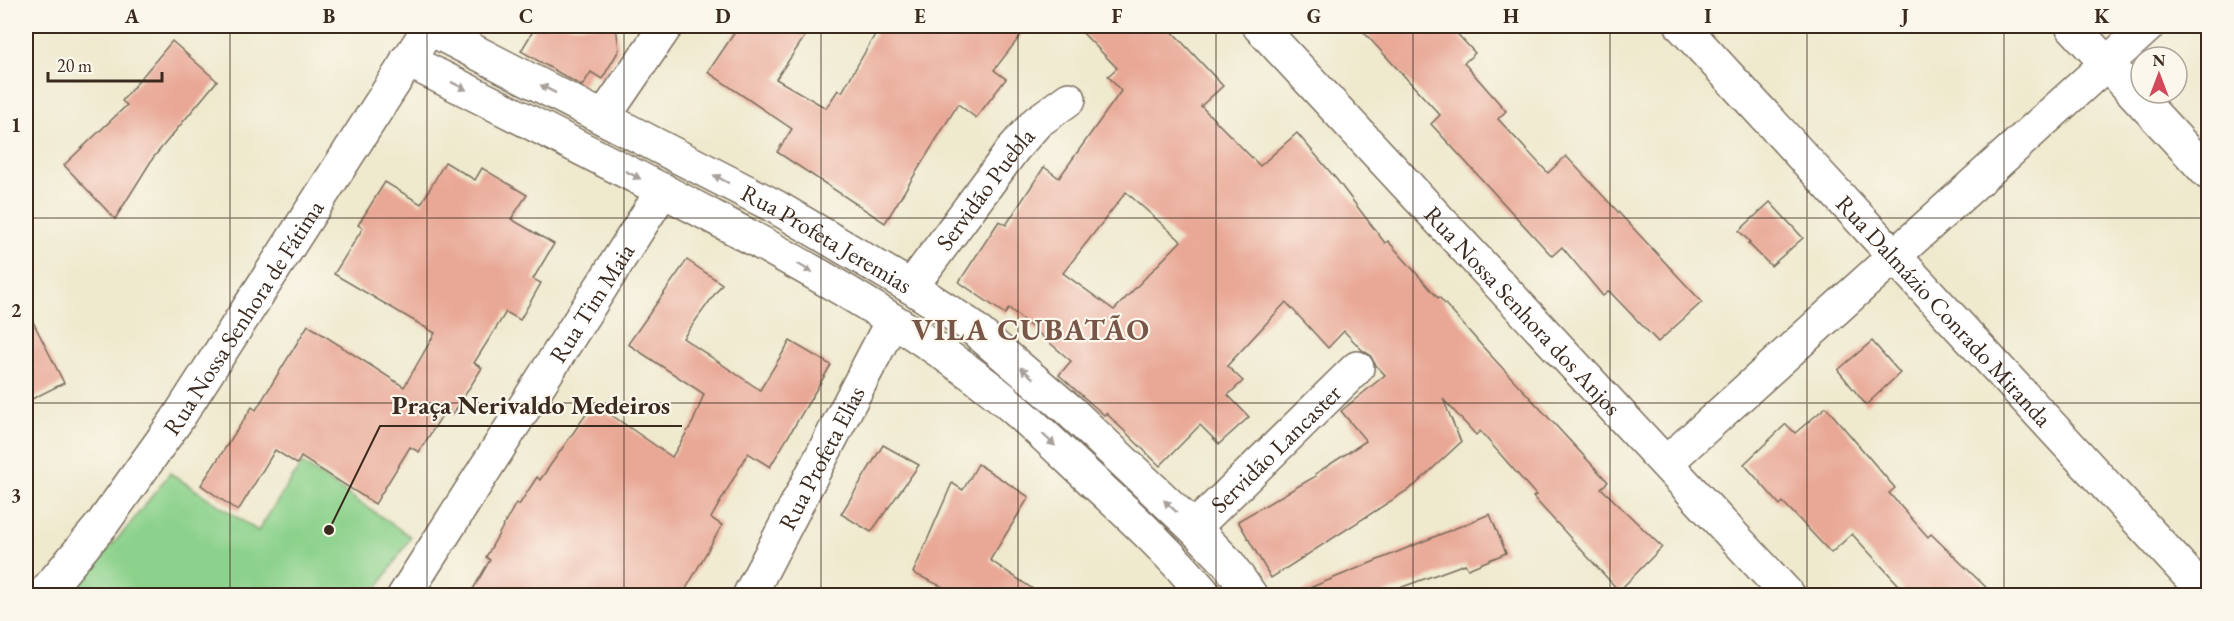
<svg xmlns="http://www.w3.org/2000/svg" width="2234" height="621" font-family="'EB Garamond',serif">
	<style>
		.green { fill: #8dd28c; stroke: #647e55; stroke-width: 1.5 }
		.building { fill: #e9a896; fill-rule: evenodd }
		.lines { fill: none; stroke-linecap: round; stroke-linejoin: round }
		.minor-casing { stroke: #7a6d5c; stroke-width: 36 }
		.tertiary-casing { stroke: #7a6d5c; stroke-width: 36 }
		.minor { stroke: #fff; stroke-width: 33 }
		.tertiary { stroke: #fff; stroke-width: 33 }
		.oneway { fill: #a79f9a }
		.grid { fill: none; stroke: #3b2a1e; stroke-width: 1.5; stroke-opacity: 0.55 }
		.labels { text-anchor: middle; dominant-baseline: central; stroke-width: 4.5; stroke-linejoin: round; paint-order: stroke }
		.street-label { font-size: 24px; fill: #3b2a1e; stroke: #fbf7ec }
		.district-label { font-size: 30px; font-weight: bold; letter-spacing: 1.5px; fill: #785648; stroke: #fbf7ec }
		.leader { fill: none; stroke: #3b2a1e; stroke-width: 2 }
		.callout-dot { fill: #3b2a1e; stroke: #fbf7ec; stroke-width: 2 }
		.callout-label { font-size: 26px; text-anchor: middle; font-weight: bold; fill: #3b2a1e; stroke: #fbf7ec; stroke-width: 4.5; stroke-linejoin: round; paint-order: stroke }
		.neatline { fill: none; stroke: #3b2a1e; stroke-width: 2 }
		.grid-label { font-size: 20px; text-anchor: middle; font-weight: bold; fill: #3b2a1e }
	</style>
	<rect width="100%" height="100%" fill="#fbf7ec"/>
	<filter id="ink" filterUnits="userSpaceOnUse"><feTurbulence type="fractalNoise" baseFrequency=".0167" numOctaves="2"/><feDisplacementMap in="SourceGraphic" scale="12" xChannelSelector="R" yChannelSelector="G"/><feConvolveMatrix kernelMatrix="1 2 1 2 8 2 1 2 1" color-interpolation-filters="sRGB"/></filter>
	<filter id="wash" filterUnits="userSpaceOnUse"><feTurbulence type="fractalNoise" baseFrequency=".008" numOctaves="4" result="noise"/><feDisplacementMap in="SourceGraphic" scale="24" xChannelSelector="R" yChannelSelector="G"/><feGaussianBlur stdDeviation="1.35" result="paint"/><feColorMatrix in="noise" values="0 0 0 0 0 0 0 0 0 0 0 0 0 0 0 0 0 1.4 0 .05"/><feComposite in="paint" operator="in"/></filter>
	<g filter="url(#wash)">
		<rect width="100%" height="100%" fill="#efe9ce"/>
		<polygon class="green" points="302,463 411,537 373,595 68,595 126,529 170,473 258,531"/>
		<g id="blocks">
			<g class="building">
				<polygon points="536,26 616,26 619,50 602,79 591,72 582,86 521,51"/>
				<polygon points="739,26 812,26 776,79 826,108 838,90 842,92 880,26 1028,26 994,70 1006,79 976,118 958,104 885,223 777,152 792,129 708,72"/>
				<path d="M1076,26H1167L1223,86L1201,106L1260,166L1297,133L1337,180L1385,243L1388,241L1438,298L1439,297L1483,347L1608,482L1601,488L1662,547L1619,591L1533,497L1536,495L1480,431L1476,435L1443,399L1461,442L1414,486L1271,578L1238,521L1316,476L1315,474L1366,441L1341,411L1385,375L1375,364L1370,355L1362,350L1344,331L1328,348L1286,302L1227,366L1243,381L1228,395L1249,417L1219,444L1200,425L1160,466L1106,413L1104,415L1059,375L1071,361L1009,308L1005,314L959,282L999,221L1006,225L1044,167L1059,178L1121,91L1108,76L1117,68ZM1126,192L1181,241L1114,310L1063,273Z"/>
				<polygon points="1358,26 1450,26 1475,53 1464,63 1506,111 1498,119 1548,173 1566,156 1702,302 1658,342 1609,291 1603,296 1562,247 1552,256 1431,124 1440,115"/>
				<polygon points="172,41 217,81 153,158 115,219 64,165 127,105 122,101"/>
				<polygon points="445,162 475,180 482,168 527,195 511,219 554,244 533,279 541,283 520,320 506,312 474,363 482,368 453,414 446,409 419,452 410,447 375,504 301,457 297,464 275,450 238,511 201,485 252,407 256,410 308,325 404,387 435,333 334,274 363,228 358,225 385,182 421,204"/>
				<polygon points="1770,202 1803,238 1771,266 1748,243 1750,242 1739,231"/>
				<polygon points="687,260 722,284 683,338 760,390 790,341 831,365 770,467 748,453 711,518 722,525 682,596 469,596 490,560 486,557 516,503 519,505 537,477 540,480 594,403 672,457 693,422 704,394 628,344"/>
				<polygon points="26,308 64,383 26,402"/>
				<polygon points="1872,341 1900,373 1866,405 1838,370"/>
				<polygon points="1826,407 1895,488 1889,493 1928,537 1931,534 1995,596 1909,596 1852,534 1831,553 1783,502 1780,505 1744,464 1786,424 1795,433"/>
				<polygon points="883,445 919,465 871,532 841,514"/>
				<polygon points="978,464 1029,497 990,560 1043,596 962,596 913,573 952,483 963,490"/>
				<polygon points="1490,514 1506,553 1468,569 1465,564 1378,596 1290,596"/>
			</g>
		</g>
	</g>
	<g filter="url(#ink)">
		<use href="#blocks" fill-opacity="0" stroke="#7a6d5c" stroke-width="1.5"/>
		<g class="lines">
			<g class="minor-casing">
				<g id="minor">
					<path id="s1" d="M1259,26L1789,596"/>
					<path id="s2" d="M1682,26L2208,596"/>
					<polyline points="2072,26 2208,173"/>
					<polyline points="603,118 666,26"/>
					<path id="s3" d="M911,287L1014,148L1037,122L1069,99"/>
					<polyline points="1666,463 2148,26"/>
					<path id="s4" d="M1194,528L1357,368"/>
					<path id="s5" d="M404,596L663,190"/>
					<path id="s6" d="M749,596L892,321"/>
				</g>
			</g>
			<g class="tertiary-casing">
				<g id="tertiary">
					<path d="M407,60C510,112 613,164 715,218C801,264 886,312 965,369C1012,403 1054,445 1097,485C1135,520 1173,556 1206,596"/>
					<path id="s7" d="M42,596L103,523L176,421L429,28L776,207L911,287L968,324L1069,410L1194,528L1228,563L1251,596"/>
				</g>
			</g>
			<use href="#minor" class="minor"/>
			<use href="#tertiary" class="tertiary"/>
		</g>
		<defs><path id="oneway-solid" d="M-6-.8H1V-3.2L6.5 0L1 3.2V.8H-6Z" transform="scale(1.5)"/></defs>
		<g class="oneway">
			<use href="#oneway-solid" transform="translate(459 86) rotate(27)"/>
			<use href="#oneway-solid" transform="translate(548 89) rotate(-153)"/>
			<use href="#oneway-solid" transform="translate(633 175) rotate(27)"/>
			<use href="#oneway-solid" transform="translate(721 179) rotate(-152)"/>
			<use href="#oneway-solid" transform="translate(805 268) rotate(30)"/>
			<use href="#oneway-solid" transform="translate(1027 373) rotate(-139)"/>
			<use href="#oneway-solid" transform="translate(1049 440) rotate(43)"/>
			<use href="#oneway-solid" transform="translate(1170 506) rotate(-137)"/>
		</g>
	</g>
	<path class="grid" d="M230,26V596M427,26V596M624,26V596M821,26V596M1018,26V596M1216,26V596M1413,26V596M1610,26V596M1807,26V596M2004,26V596M26,218H2208M26,403H2208"/>
	<g class="labels">
		<g class="street-label">
			<text stroke="none"><textPath href="#s3" startOffset="123">Servidão Puebla</textPath></text>
			<text stroke="none"><textPath href="#s7" startOffset="1138">Rua Profeta Jeremias</textPath></text>
			<text stroke="none"><textPath href="#s5" startOffset="348">Rua Tim Maia</textPath></text>
			<text stroke="none"><textPath href="#s1" startOffset="388">Rua Nossa Senhora dos Anjos</textPath></text>
			<text stroke="none"><textPath href="#s2" startOffset="387">Rua Dalmázio Conrado Miranda</textPath></text>
			<text stroke="none"><textPath href="#s7" startOffset="344">Rua Nossa Senhora de Fátima</textPath></text>
			<text stroke="none"><textPath href="#s4" startOffset="114">Servidão Lancaster</textPath></text>
			<text stroke="none"><textPath href="#s6" startOffset="156">Rua Profeta Elias</textPath></text>
		</g>
		<g class="district-label">
			<text x="1031" y="329">VILA CUBATÃO</text>
		</g>
	</g>
	<path class="leader" d="M329 530L380 426H682"/>
	<circle class="callout-dot" cx="329" cy="530" r="6"/>
	<g class="callout-label">
		<text x="531" y="414">Praça Nerivaldo Medeiros</text>
	</g>
	<rect width="2234" height="621" fill="none" stroke="#fbf7ec" stroke-width="66"/>
	<g transform="translate(2159 75)"><circle r="28" fill="#fbf7ec" stroke="#aea59a" stroke-width="1.5"/>
	<path d="M0-4.5L10 22L0 15L-10 22Z" fill="#d1495b"/>
	<text y="-9" font-size="16" font-weight="bold" text-anchor="middle" fill="#3b2a1e">N</text>
	</g>
	<path d="M48 72v9h114v-9" fill="none" stroke="#3b2a1e" stroke-width="3"/>
	<text x="57" y="72" font-size="18" fill="#3b2a1e" stroke="#fbf7ec" stroke-width="4.5" paint-order="stroke">20 m</text>
	<rect x="33" y="33" width="2168" height="555" class="neatline"/>
	<g class="grid-label">
		<text x="132" y="23">A</text>
		<text x="329" y="23">B</text>
		<text x="526" y="23">C</text>
		<text x="723" y="23">D</text>
		<text x="920" y="23">E</text>
		<text x="1117" y="23">F</text>
		<text x="1314" y="23">G</text>
		<text x="1511" y="23">H</text>
		<text x="1708" y="23">I</text>
		<text x="1905" y="23">J</text>
		<text x="2102" y="23">K</text>
		<text x="16" y="132">1</text>
		<text x="16" y="317">2</text>
		<text x="16" y="502">3</text>
	</g>
</svg>
